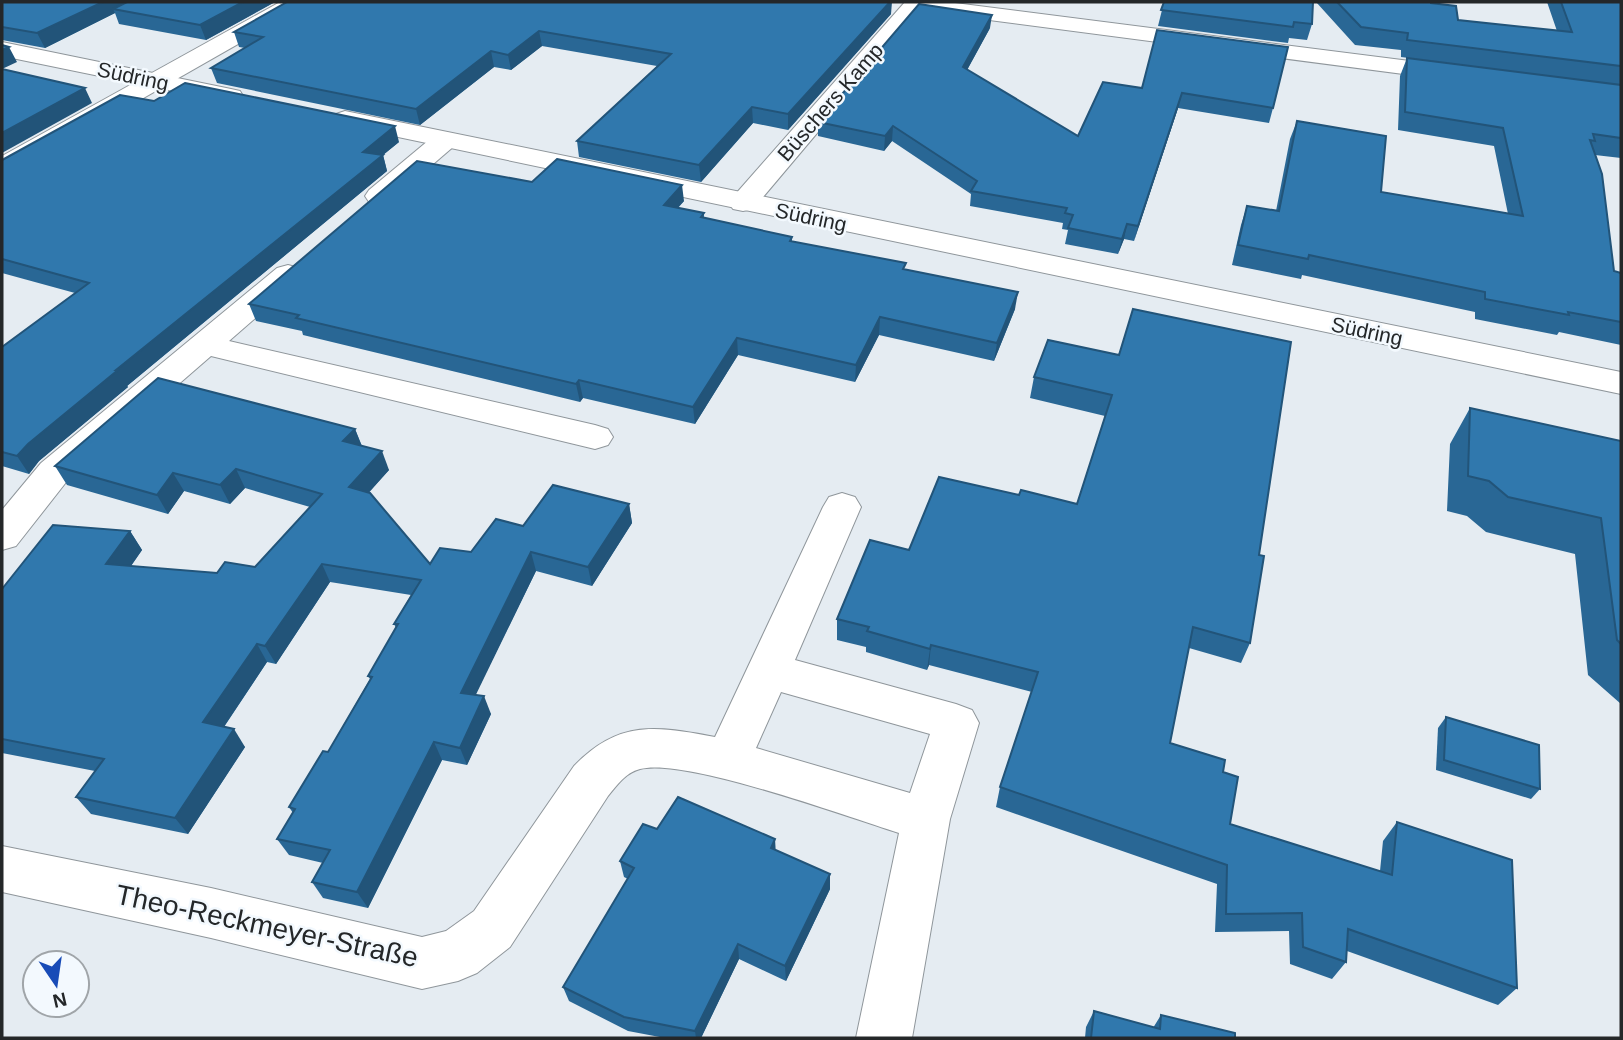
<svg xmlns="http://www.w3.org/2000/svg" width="1623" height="1040" font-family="Arial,sans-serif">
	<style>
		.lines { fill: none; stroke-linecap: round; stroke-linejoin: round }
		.minor-casing { stroke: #8f969b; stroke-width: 2 }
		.tertiary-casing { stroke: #8f969b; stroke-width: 2 }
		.minor { fill: #fff; fill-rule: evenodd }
		.tertiary { fill: #fff; fill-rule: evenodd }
		.wall { fill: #296795 }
		.shaded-wall { fill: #225479 }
		.building { fill: #3078ad; stroke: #225479; stroke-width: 2 }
		.labels { text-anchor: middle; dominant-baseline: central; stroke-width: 5; stroke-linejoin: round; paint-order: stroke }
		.far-street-label { font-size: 21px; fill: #242729; stroke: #f3f9fe }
		.near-street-label { font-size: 28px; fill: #242729; stroke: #f3f9fe }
	</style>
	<rect width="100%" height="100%" fill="#e5ecf2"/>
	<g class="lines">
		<g class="minor-casing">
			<g id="minor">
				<polygon points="280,2 306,2 303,7 12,173 2,175 2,156"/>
				<polygon points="905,2 947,2 1457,67 1465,69 1469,74 1465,79 1457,81 920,11 753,209 743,211 733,209 729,203 733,197"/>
				<polygon points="444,133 453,135 457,141 453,147 389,202 379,204 369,202 365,196 369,190 435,135"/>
				<polygon points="288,265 299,268 303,274 299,280 229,341 595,425 608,429 613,437 608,445 595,449 211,356 67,481 16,546 2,550 2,510 41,463 277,268"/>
				<path d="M842,493L855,497L861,507L795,660L956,704L972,710L979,723L950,819L912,1038H856L899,833C848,817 684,757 640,769C625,773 617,785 608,796L510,947L477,973L458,981L422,989L211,938L2,892V846L211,888L422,937L446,931L474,911L574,766C619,719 657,726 715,737L823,507L829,497ZM781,692L930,734L910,793L756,748Z"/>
			</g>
		</g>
		<g class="tertiary-casing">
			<g id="tertiary">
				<polygon points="2,42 231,89 240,91 243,96 240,101 231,103 2,56"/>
				<polygon points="345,111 1621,372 1621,394 336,124 332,119 336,114"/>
			</g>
		</g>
		<use href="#minor" class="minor"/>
		<use href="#tertiary" class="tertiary"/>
	</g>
	<g class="wall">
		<polygon points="2,2 275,2 206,40 119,24 115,13 45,48 2,40"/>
		<polygon points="1164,2 1312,24 1307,40 1289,38 1288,43 1158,26"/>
		<polygon points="1316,2 1431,2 1431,3 1458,20 1557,31 1547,2 1621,2 1621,158 1595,155 1614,271 1621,273 1621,345 1559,332 1557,335 1475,319 1475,312 1302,275 1301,279 1232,265 1241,225 1247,206 1276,211 1290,139 1297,121 1381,192 1508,214 1494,146 1398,130 1400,76 1407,58 1557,77 1401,57 1401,50 1355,45"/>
		<polygon points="891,14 788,130 753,123 701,182 579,157 577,141 657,66 542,46 511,70 494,67 420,125 217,83 211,68 245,48 239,47 234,32"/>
		<polygon points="990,28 967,70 1078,136 1142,88 1157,30 1273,108 1269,123 1178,108 1134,241 1124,239 1118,254 1065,244 1068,230 1062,229 1063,223 970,206 971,194 892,141 884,151 818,136 818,122"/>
		<polygon points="399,142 383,155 387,171 127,386 128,387 39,461 29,474 2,466 2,347 75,293 2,273 2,160"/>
		<polygon points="532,182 684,201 678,208 704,213 704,218 792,237 792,242 905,269 1015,309 994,361 879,335 855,382 738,355 695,424 583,398 580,402 303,335 302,331 256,321 249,304"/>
		<polygon points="1119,355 1259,555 1250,643 1241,663 1189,648 1170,743 1223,772 1230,824 1380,871 1383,841 1397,822 1517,988 1498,1005 1347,951 1346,962 1332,979 1290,964 1289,931 1215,932 1217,884 996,807 1000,787 1032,692 929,665 927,670 866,652 866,647 837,640 837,619 909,550 1019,495 1077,504 1105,416 1030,398 1034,377"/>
		<polygon points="1470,408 1621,441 1621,704 1588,675 1575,554 1486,532 1467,516 1447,511 1450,444"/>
		<polygon points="355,429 362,446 389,470 368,493 430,564 471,552 523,526 629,504 632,523 592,586 536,571 475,695 491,714 467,765 442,760 368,908 323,898 312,882 323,863 289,855 277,839 293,813 289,807 328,752 370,679 368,676 396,628 394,624 411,595 330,582 276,664 267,662 224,727 245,747 188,834 91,814 76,797 95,771 2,753 2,589 130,531 142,550 131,566 217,573 255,567 310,507 245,488 230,504 184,491 168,514 67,485 55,466"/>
		<polygon points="1446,717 1540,789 1531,799 1436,770 1438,728"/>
		<polygon points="657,829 776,850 830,874 830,889 786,981 739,959 701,1038 665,1038 628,1031 569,1001 563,987 628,879 624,877 620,861"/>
		<polygon points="1094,1011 1153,1028 1161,1015 1235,1038 1085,1038 1086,1027"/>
	</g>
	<g class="shaded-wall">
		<polygon points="103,2 138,2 113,9 115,13 45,48 37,33"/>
		<polygon points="243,2 275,2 206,40 200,25"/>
		<polygon points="890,2 892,2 891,14 788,130 788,114"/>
		<polygon points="992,15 990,28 961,81 963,67"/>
		<polygon points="539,31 542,46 511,70 508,55"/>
		<polygon points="9,47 17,62 2,69 2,50"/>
		<polygon points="491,51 494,67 420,125 416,109"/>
		<polygon points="85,88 92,103 2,153 2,133"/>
		<polygon points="1182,93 1178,108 1134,241 1138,226"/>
		<polygon points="752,107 753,123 701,182 699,165"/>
		<polygon points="395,126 399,142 383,155 387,171 127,386 128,387 39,461 29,474 17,456 28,444 116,370 363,152"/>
		<polygon points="893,126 892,141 884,151 885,136"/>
		<polygon points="682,185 684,201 665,221 664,205"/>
		<polygon points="1127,224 1124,239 1118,254 1122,239"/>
		<polygon points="1018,292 1015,309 994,361 997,343"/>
		<polygon points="880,317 879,335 855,382 856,365"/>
		<polygon points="737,338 738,355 695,424 693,407"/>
		<polygon points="579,380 583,398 580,402 576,384"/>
		<polygon points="355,429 362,447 343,441"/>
		<polygon points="382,451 389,470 357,506 349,487"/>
		<polygon points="236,469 245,488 230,504 220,485"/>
		<polygon points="173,473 184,491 168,514 157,495"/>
		<polygon points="629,504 632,523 592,586 588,567"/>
		<polygon points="130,531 142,550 119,583 106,564"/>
		<polygon points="531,552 536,571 468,711 461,693"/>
		<polygon points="322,564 330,582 276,664 265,646"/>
		<polygon points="257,644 267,662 215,740 203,722"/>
		<polygon points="931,645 929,665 927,670 930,649"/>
		<polygon points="484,696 491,714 467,765 460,748"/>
		<polygon points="234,729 245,747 188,834 175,818"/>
		<polygon points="434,742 442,760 368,908 357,892"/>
		<polygon points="775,839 776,856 771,848"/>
		<polygon points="830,874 830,889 786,981 785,966"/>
		<polygon points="738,944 739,959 701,1038 696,1038 695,1031"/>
	</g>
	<g class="building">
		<polygon points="2,2 103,2 37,33 2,27"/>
		<polygon points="127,2 243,2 200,25 113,9"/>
		<polygon points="287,2 890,2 788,114 752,107 699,165 577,141 671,54 539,31 508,55 491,51 416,109 211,68 263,37 234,32"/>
		<polygon points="1164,2 1313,2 1312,24 1294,22 1293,27 1161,10"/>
		<polygon points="1337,2 1431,2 1431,3 1456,6 1458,20 1572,32 1561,2 1621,2 1621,66 1407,40 1408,33 1361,27"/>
		<polygon points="919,4 992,15 963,67 1078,136 1103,82 1142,88 1157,30 1288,47 1273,108 1182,93 1138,226 1127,224 1122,239 1068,228 1073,215 1065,213 1067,208 971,191 977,181 893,126 885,136 818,122"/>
		<polygon points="2,45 9,47 2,50"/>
		<polygon points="1407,58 1621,85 1621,138 1593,134 1595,141 1590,140 1602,174 1614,271 1621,273 1621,322 1568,312 1569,315 1485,299 1485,292 1309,255 1308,259 1238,245 1247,206 1279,211 1297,121 1386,136 1381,192 1523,216 1503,128 1405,112"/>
		<polygon points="2,69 85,88 2,133"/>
		<polygon points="185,83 395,126 363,152 383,155 116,370 118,370 28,444 17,456 2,452 2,347 89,283 2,259 2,160 4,159 120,95 154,101"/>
		<polygon points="557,159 682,185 664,205 704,213 701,217 792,237 790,241 906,263 903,269 1018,292 997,343 880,317 856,365 737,338 693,407 579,380 576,384 296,318 299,315 249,304 417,161 532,182"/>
		<polygon points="1133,309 1291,342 1259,555 1264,556 1250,643 1193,627 1170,743 1225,760 1223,772 1238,777 1230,824 1392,875 1397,822 1512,860 1517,988 1348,929 1346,962 1303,947 1302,913 1226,914 1227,865 1000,787 1038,672 931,645 930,649 867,631 869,627 837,619 870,540 909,550 939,477 1019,495 1021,490 1077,504 1112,395 1034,377 1048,340 1119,355"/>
		<polygon points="158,378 355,429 343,441 382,451 349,487 370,493 430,564 440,548 471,552 496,519 523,526 553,485 629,504 588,567 531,552 461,693 484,696 460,748 434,742 357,892 312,882 330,850 277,839 295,809 289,807 323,751 328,752 372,677 368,676 398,624 394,624 421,580 322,564 265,646 257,644 203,722 234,729 175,818 76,797 104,759 2,739 2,589 53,525 130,531 106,564 217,573 225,562 255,567 322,494 236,469 220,485 173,473 157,495 55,466"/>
		<polygon points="1470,408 1621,441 1621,644 1617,640 1601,518 1508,497 1489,481 1468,476"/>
		<polygon points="1446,717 1539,745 1540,789 1444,760"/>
		<polygon points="678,797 775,839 771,848 830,874 785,966 738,944 695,1031 624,1017 563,987 634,868 620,861 643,824 657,829"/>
		<polygon points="1094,1011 1160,1029 1161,1015 1235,1033 1235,1038 1091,1038"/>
	</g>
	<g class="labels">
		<g class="far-street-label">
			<text transform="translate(133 76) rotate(12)">Südring</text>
			<text transform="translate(830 102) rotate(-49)">Büschers Kamp</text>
			<text transform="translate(811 217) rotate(12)">Südring</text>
			<text transform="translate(1367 331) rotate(12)">Südring</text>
		</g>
		<g class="near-street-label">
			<text transform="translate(267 926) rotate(12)">Theo-Reckmeyer-Straße</text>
		</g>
	</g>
	<rect width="1623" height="1040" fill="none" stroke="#242729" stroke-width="7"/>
	<g transform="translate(56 984) rotate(167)"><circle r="33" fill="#f3f9fe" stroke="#a0a5a9" stroke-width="2"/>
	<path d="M0-5L12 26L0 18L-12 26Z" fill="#184bb7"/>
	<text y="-10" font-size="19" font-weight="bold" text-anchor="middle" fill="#242729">N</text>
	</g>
</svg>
